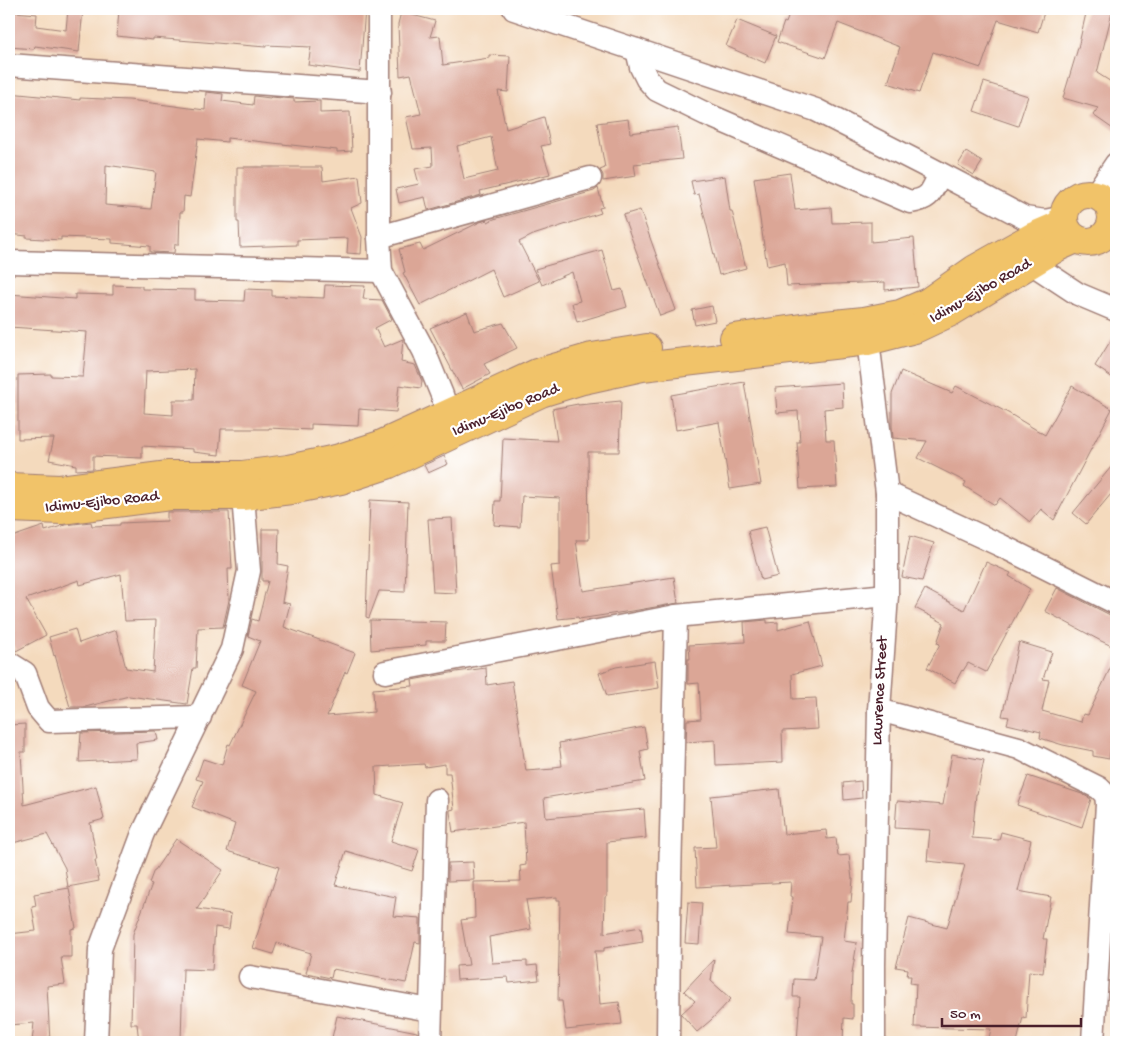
<svg xmlns="http://www.w3.org/2000/svg" width="1125" height="1051" font-family="'Gochi Hand',sans-serif">
	<style>
		.building { fill: #dba696; fill-rule: evenodd }
		.lines { fill: none; stroke-linecap: round; stroke-linejoin: round }
		.minor-casing { stroke: #9f7c74; stroke-width: 25 }
		.major-casing { stroke: #9f7c74; stroke-width: 30 }
		.minor { stroke: #fff; stroke-width: 22 }
		.major { stroke: #f1c369; stroke-width: 28 }
		.labels { text-anchor: middle; dominant-baseline: central; stroke-width: 4.5; stroke-linejoin: round; paint-order: stroke }
		.street-label { font-size: 16px; fill: #4a1f2b; stroke: #fff }
	</style>
	<rect width="100%" height="100%" fill="#fff"/>
	<filter id="ink" filterUnits="userSpaceOnUse"><feTurbulence type="fractalNoise" baseFrequency=".02" numOctaves="2"/><feDisplacementMap in="SourceGraphic" scale="10" xChannelSelector="R" yChannelSelector="G"/><feConvolveMatrix kernelMatrix="1 2 1 2 8 2 1 2 1" color-interpolation-filters="sRGB"/></filter>
	<filter id="wash" filterUnits="userSpaceOnUse"><feTurbulence type="fractalNoise" baseFrequency=".0096" numOctaves="4" result="noise"/><feDisplacementMap in="SourceGraphic" scale="20" xChannelSelector="R" yChannelSelector="G"/><feGaussianBlur stdDeviation="1.12" result="paint"/><feColorMatrix in="noise" values="0 0 0 0 0 0 0 0 0 0 0 0 0 0 0 0 0 1.4 0 .05"/><feComposite in="paint" operator="in"/></filter>
	<g filter="url(#wash)">
		<rect width="100%" height="100%" fill="#f4dabd"/>
		<g id="blocks">
			<g class="building">
				<polygon points="68,9 83,9 79,52 35,46 34,49 9,47 9,14 14,14 14,12 37,14 36,26 66,30"/>
				<polygon points="119,9 365,9 360,72 308,65 311,47 266,45 266,47 153,38 153,40 117,36"/>
				<polygon points="791,9 1045,9 1038,32 998,20 981,68 933,52 919,93 888,83 900,47 838,23 825,58 777,42 784,22 786,23"/>
				<polygon points="1087,9 1113,9 1097,73 1116,85 1116,131 1093,115 1098,108 1063,98 1078,48"/>
				<path d="M401,12L435,21L430,37L440,36L443,65L489,58V55L510,56L508,92L498,91L506,129L544,117L550,144L541,146L550,174L480,191L481,195L428,210L425,197L399,203L396,189L419,184L415,169L433,166L432,148L413,149L406,117L421,114L411,74L400,76L398,24ZM491,137L498,171L464,179L457,146Z"/>
				<polygon points="737,20 776,36 765,63 726,46"/>
				<polygon points="984,82 1028,96 1018,126 974,111"/>
				<path d="M206,92L223,94L222,101L253,105L254,96L270,98L271,97L294,99V102L320,101V113L350,112L352,151L337,152V150L227,138V142L198,139L190,197L184,196L183,212H180L179,244H175L174,253L150,252V246L112,243V239L61,237V240L27,238V236L9,234V93L80,100V98L129,100L205,110ZM106,165L156,172L151,209L105,205Z"/>
				<polygon points="628,119 630,133 678,127 682,159 634,164 636,176 603,181 603,175 600,170 605,168 597,123"/>
				<polygon points="966,152 982,162 974,175 958,165"/>
				<polygon points="237,167 322,167 323,181 359,176 362,203 351,208 362,237 361,254 347,253 348,238 297,240 297,245 240,247 239,222 237,222"/>
				<polygon points="790,173 795,210 831,207 832,223 871,222 871,242 914,238 918,287 885,290 885,282 787,286 785,262 767,266 754,178"/>
				<polygon points="725,176 730,211 732,211 746,268 719,275 699,194 694,195 691,181"/>
				<polygon points="598,188 603,207 599,208 601,213 533,235 519,242 539,281 503,297 491,269 420,305 403,273 405,272 399,249 420,244 423,250 480,222 487,220 488,222 494,219 594,191"/>
				<polygon points="640,210 676,310 660,316 623,215"/>
				<polygon points="602,250 614,291 622,289 627,307 577,322 572,303 580,301 572,272 542,285 535,269"/>
				<path d="M113,285L142,286V289L195,290V300L244,301L245,289L272,290V296L324,298L325,285L365,286L363,299L382,300L392,319L375,328L384,347L403,339L401,362L415,365L422,381L421,388L399,385L396,412L359,409L358,426L311,424V430L269,428V429H221L219,455L193,452V449L142,446V458L93,456V469L76,470V465L49,460L54,438L18,439V375L51,374V376L83,377L87,332L9,327V294L75,299V294L113,295ZM195,369L194,400H173V415L144,413L146,371Z"/>
				<polygon points="712,306 715,321 695,325 692,310"/>
				<polygon points="467,312 474,331 503,323 517,348 484,364 490,374 462,389 430,328"/>
				<polygon points="1116,332 1116,380 1095,366"/>
				<polygon points="901,371 952,393 956,386 1010,414 1045,435 1072,386 1112,409 1054,520 1041,509 1030,522 1000,498 995,505 964,486 966,482 918,458 927,441 893,438 892,426 892,394"/>
				<polygon points="744,382 761,484 730,489 719,422 676,430 671,395"/>
				<polygon points="842,383 843,407 824,409 826,440 834,440 837,487 800,489 797,442 800,442 798,411 777,413 775,388"/>
				<polygon points="621,401 619,452 588,452 589,540 576,540 583,591 674,577 678,603 638,610 579,619 578,617 558,619 551,566 560,565 560,498 522,496 520,527 494,525 495,501 500,501 503,438 557,441 552,409 578,404 578,405"/>
				<polygon points="444,456 448,464 428,473 424,465"/>
				<polygon points="1116,461 1116,488 1086,524 1073,513"/>
				<polygon points="370,500 408,502 405,592 379,591 369,618 366,617"/>
				<polygon points="167,512 229,512 232,569 228,569 229,600 223,627 198,628 196,668 193,668 187,704 129,696 85,707 70,707 55,655 54,656 49,637 75,629 79,643 116,630 126,668 153,672 156,620 125,621 121,574 80,585 79,580 26,599 46,635 16,651 9,637 9,538 44,526 45,531 65,525 91,522 92,526 120,525 120,523 167,521"/>
				<polygon points="452,518 456,593 433,592 428,519"/>
				<polygon points="765,527 778,576 761,580 748,531"/>
				<polygon points="262,529 279,529 278,564 288,566 282,602 290,604 284,627 355,653 347,673 345,672 327,716 374,712 373,689 413,686 412,680 456,672 486,668 487,685 512,681 526,771 554,769 554,767 562,766 559,743 644,727 648,749 640,751 645,781 544,798 546,818 644,809 646,838 607,842 607,896 605,897 604,933 641,927 643,942 604,948 604,951 595,951 600,1004 619,1002 622,1024 566,1030 562,1001 558,1001 560,900 557,900 557,897 526,900 531,929 489,937 492,963 527,961 527,966 537,965 539,980 509,983 508,977 457,980 456,966 469,965 461,920 475,918 474,882 521,881 520,866 526,865 524,822 453,832 450,812 450,810 454,809 450,773 445,773 445,764 425,767 424,764 376,767 377,795 403,803 391,841 419,850 412,871 346,851 335,885 396,897 393,916 420,918 420,943 415,942 406,983 333,969 331,978 306,973 311,953 277,943 273,954 253,948 279,867 227,851 235,824 192,807 203,781 196,779 203,759 222,765 228,744 230,745 256,691 242,685 260,641 248,636 252,619 258,621 268,581 262,581"/>
				<polygon points="910,536 934,543 922,581 902,577"/>
				<polygon points="986,562 1011,573 1009,576 1030,589 986,672 968,663 963,671 962,670 955,683 927,668 940,644 937,643 944,623 915,608 925,589 964,610"/>
				<polygon points="1057,588 1110,615 1116,616 1116,648 1101,641 1045,611"/>
				<polygon points="370,620 446,622 445,641 426,641 426,645 371,650"/>
				<polygon points="767,620 767,623 778,622 778,630 810,621 822,666 792,674 793,699 816,698 818,729 782,731 783,762 716,765 715,740 686,742 687,720 701,719 699,683 688,684 688,659 690,659 689,645 745,642 744,622"/>
				<polygon points="1019,642 1052,652 1043,679 1049,680 1042,711 1081,722 1083,714 1088,715 1116,656 1116,718 1109,759 1093,756 1093,751 1063,745 1040,738 1041,732 1007,724 1009,717 1002,716"/>
				<polygon points="655,661 659,688 607,696 599,673 616,667"/>
				<polygon points="25,724 25,752 21,752 24,805 96,786 104,819 90,823 97,860 95,860 99,881 68,887 65,868 47,834 9,844 9,725"/>
				<polygon points="156,731 158,740 136,743 137,759 79,762 81,733"/>
				<polygon points="952,754 984,760 977,794 976,794 972,838 999,840 1001,832 1031,840 1018,891 1051,897 1043,939 1047,939 1043,973 1029,971 1026,1018 1023,1017 1017,1042 988,1042 991,1029 914,1027 916,984 910,983 911,976 907,976 908,969 896,967 909,918 947,928 965,865 927,861 930,830 895,828 897,801 943,805"/>
				<polygon points="1028,776 1082,794 1091,799 1082,827 1017,805"/>
				<polygon points="861,781 862,798 844,800 843,783"/>
				<polygon points="779,789 784,834 826,830 827,839 836,838 838,856 849,855 852,879 853,879 851,902 848,902 844,941 857,943 852,973 851,1004 853,1004 853,1019 844,1018 843,1042 797,1042 800,997 793,997 794,979 814,980 821,937 789,934 793,897 790,896 791,882 697,887 695,848 716,847 711,796"/>
				<polygon points="176,839 223,870 197,909 231,914 229,929 215,927 212,970 183,969 181,1042 139,1042 137,1024 131,1024 133,934 152,884 149,883 154,870 155,870"/>
				<polygon points="473,862 474,880 448,881 448,863"/>
				<polygon points="69,888 76,928 71,929 71,957 61,957 65,984 47,986 50,1042 32,1042 34,1023 9,1025 9,934 36,931 32,907 36,906 34,894"/>
				<polygon points="688,902 702,903 699,944 685,943"/>
				<polygon points="714,959 711,981 731,999 711,1020 697,1032 681,1014 695,1001 684,991"/>
				<polygon points="337,1016 417,1032 417,1042 331,1042"/>
			</g>
		</g>
	</g>
	<g filter="url(#ink)">
		<use href="#blocks" fill-opacity="0" stroke="#9f7c74" stroke-width="1"/>
		<g class="lines">
			<g class="minor-casing">
				<g id="minor">
					<polyline points="379,9 379,237 381,271 424,351 442,395 448,414"/>
					<polyline points="514,9 816,110 922,164 1025,218 1045,221 1064,217"/>
					<path d="M637,50L641,67L647,79L657,90L706,114L910,202C932,199 931,191 940,174"/>
					<polyline points="9,65 380,92"/>
					<polyline points="1095,195 1116,164"/>
					<polyline points="379,237 590,178"/>
					<polyline points="9,262 381,271"/>
					<polyline points="1031,263 1078,294 1116,310"/>
					<polyline points="868,341 887,493 887,595 879,710 874,965 874,1042"/>
					<polyline points="887,493 1002,546 1116,603"/>
					<polyline points="9,663 25,673 38,708 49,721 200,717"/>
					<polyline points="385,672 676,616 887,595"/>
					<polyline points="879,710 1019,748 1099,788 1106,795 1107,804 1093,1042"/>
					<polyline points="250,977 430,1010"/>
					<polyline points="96,1042 100,949 143,833 232,649 249,571 243,496"/>
					<polyline points="430,1042 437,800"/>
					<polyline points="668,1042 669,923 676,616"/>
				</g>
			</g>
			<g class="major-casing">
				<g id="major">
					<circle cx="1088" cy="218" r="24"/>
					<polyline points="734,338 815,326 864,321 900,314 928,302 975,269 1034,236 1064,223"/>
					<polyline points="9,487 60,489 169,475 242,475 288,469 336,459 380,445 537,373 592,357 647,348"/>
					<polyline points="9,508 61,510 170,496 243,496 291,490 341,480 387,465 541,393 583,380 642,367 868,341 915,329 951,312 1058,247 1076,239"/>
				</g>
			</g>
			<use href="#minor" class="minor"/>
			<use href="#major" class="major"/>
		</g>
	</g>
	<g class="labels">
		<g class="street-label">
			<text transform="translate(981 292) rotate(-30)">Idimu-Ejibo Road</text>
			<text transform="translate(506 411) rotate(-23)">Idimu-Ejibo Road</text>
			<text transform="translate(102 503) rotate(-6)">Idimu-Ejibo Road</text>
			<text transform="translate(881 691) rotate(-87)">Lawrence Street</text>
		</g>
	</g>
	<rect width="1125" height="1051" fill="none" stroke="#fff" stroke-width="30"/>
	<path d="M942 1018v8h139v-8" fill="none" stroke="#4a1f2b" stroke-width="2.5"/>
	<text x="950" y="1018" font-size="15" fill="#4a1f2b" stroke="#ffffff" stroke-width="4" paint-order="stroke">50 m</text>
</svg>
